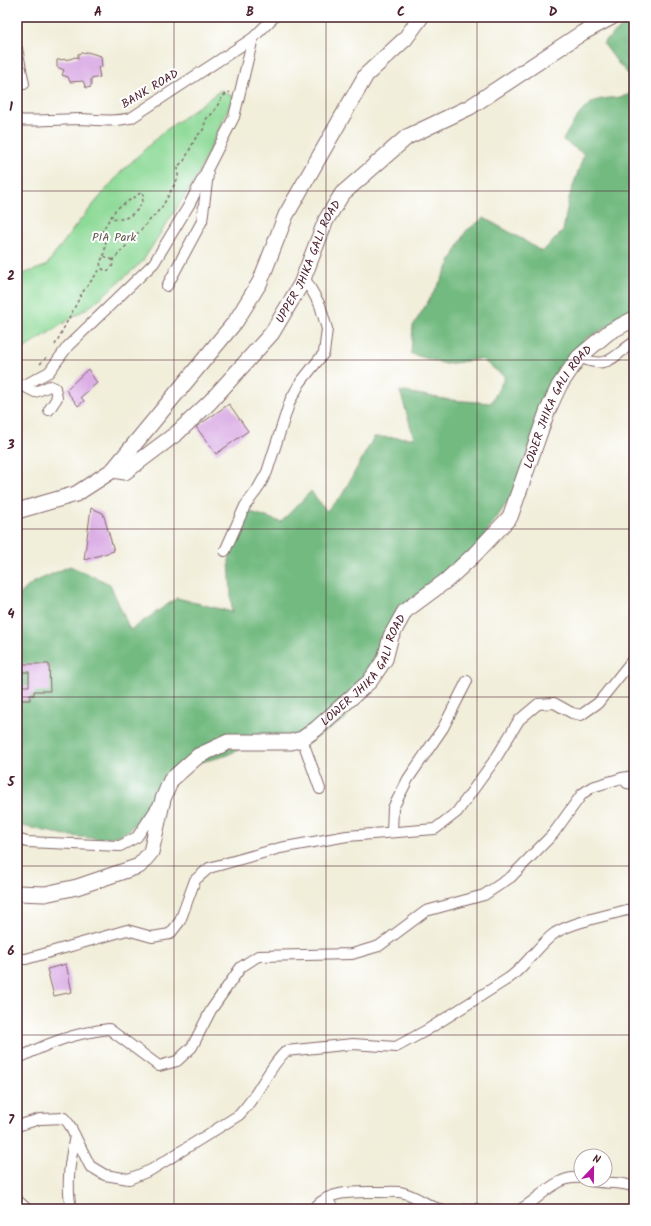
<svg xmlns="http://www.w3.org/2000/svg" width="651" height="1226" font-family="Kalam,sans-serif">
	<style>
		.green { fill: #8eda98; stroke: #6c7c62 }
		.forest { fill: #72ba80; stroke: #5e6c56 }
		.building { fill: #dbafe6 }
		.lines { fill: none; stroke-linecap: round; stroke-linejoin: round }
		.street-casing { stroke: #846768; stroke-width: 12 }
		.secondary-casing { stroke: #846768; stroke-width: 17 }
		.path { stroke: #846768; stroke-width: 1.5; stroke-dasharray: 3 3; stroke-linecap: butt }
		.street { stroke: #fff; stroke-width: 10 }
		.secondary { stroke: #fff; stroke-width: 15 }
		.grid { fill: none; stroke: #4a1f2b; stroke-width: 1; stroke-opacity: 0.55 }
		.labels { text-anchor: middle; dominant-baseline: central; stroke-width: 4; stroke-linejoin: round; paint-order: stroke }
		.street-label { font-size: 12px; fill: #4a1f2b; stroke: #fff }
		.park-label { font-size: 12px; fill: #5e574c; stroke: #fff }
		.neatline { fill: none; stroke: #4a1f2b; stroke-width: 1.5 }
		.grid-label { font-size: 13px; text-anchor: middle; font-weight: bold; fill: #4a1f2b }
	</style>
	<rect width="100%" height="100%" fill="#fff"/>
	<filter id="ink" filterUnits="userSpaceOnUse"><feTurbulence type="fractalNoise" baseFrequency=".025" numOctaves="2"/><feDisplacementMap in="SourceGraphic" scale="8" xChannelSelector="R" yChannelSelector="G"/><feConvolveMatrix kernelMatrix="1 2 1 2 8 2 1 2 1" color-interpolation-filters="sRGB"/></filter>
	<filter id="wash" filterUnits="userSpaceOnUse"><feTurbulence type="fractalNoise" baseFrequency=".012" numOctaves="4" result="noise"/><feDisplacementMap in="SourceGraphic" scale="16" xChannelSelector="R" yChannelSelector="G"/><feGaussianBlur stdDeviation="0.9" result="paint"/><feColorMatrix in="noise" values="0 0 0 0 0 0 0 0 0 0 0 0 0 0 0 0 0 1.4 0 .05"/><feComposite in="paint" operator="in"/></filter>
	<g filter="url(#wash)">
		<rect width="100%" height="100%" fill="#f1eeda"/>
		<polygon class="green" points="221,90 234,97 195,180 142,262 92,305 17,353 17,276 46,266 77,224 121,172 162,133"/>
		<g class="forest">
			<polygon points="634,19 634,80 618,63 603,43 624,25"/>
			<path d="M634,92V315L610,325L584,340L558,376L510,498L478,545L387,628L367,675L345,719L296,751L273,734L225,756L173,769C163,783 140,822 128,831C102,848 46,830 17,825V597L32,583L70,566L110,584L130,630L177,598L232,612L229,560L248,511L281,522L311,491L326,511L342,495L374,437L414,438L400,391L450,400L491,403L505,377L481,359L446,364L411,354L413,326L440,282L466,231L484,218L522,239L542,252L563,231L569,198L584,154L563,140C570,127 581,108 595,101C607,96 621,100 634,92Z"/>
		</g>
		<g id="blocks">
			<g class="building">
				<polygon points="87,52 101,56 102,67 98,67 100,77 91,79 91,87 86,88 83,81 70,82 68,77 62,75 64,70 57,67 57,60 70,59 75,57 78,58 78,54"/>
				<polygon points="88,369 97,383 81,397 84,401 78,406 66,390"/>
				<polygon points="229,404 248,431 216,454 196,427"/>
				<polygon points="91,508 103,513 114,551 84,560"/>
				<polygon points="17,664 49,664 50,691 34,691 34,695 30,695 30,700 20,700 19,686 29,686 29,672 17,672"/>
				<polygon points="66,964 72,992 54,996 47,969"/>
			</g>
		</g>
	</g>
	<g filter="url(#ink)">
		<use href="#blocks" fill-opacity="0" stroke="#846768" stroke-width="1"/>
		<g class="lines">
			<g class="street-casing">
				<g id="street">
					<polyline points="17,49 24,84"/>
					<path d="M17,120C39,122 60,119 82,119C99,120 114,122 131,118L253,38L274,17"/>
					<polyline points="167,286 202,221 208,174"/>
					<path d="M579,357C608,370 611,358 634,342"/>
					<polyline points="17,386 23,386 49,372 68,346 154,263 189,205 234,117 253,38"/>
					<polyline points="23,386 35,392 50,386 55,388 57,398 49,410"/>
					<polyline points="225,551 245,506 257,490 267,472 290,401 300,383 324,353 327,329 320,305 304,277"/>
					<polyline points="302,739 320,789"/>
					<polyline points="622,778 634,776"/>
					<polyline points="392,832 393,808 408,779 443,728 467,681"/>
					<polyline points="17,839 27,842 120,846 137,837 159,804"/>
					<polyline points="17,959 26,959 127,930 152,937 170,934 180,921 195,880 209,868 280,848 347,836 435,829 457,812 496,758 519,720 538,704 554,703 572,713 581,715 598,703 634,658"/>
					<path d="M17,1059C48,1043 74,1033 109,1029L159,1066L177,1061L192,1047L211,1010L241,967L258,956L352,954L379,946L426,911L484,895L511,877L553,834L582,794L592,787L622,778L627,783L634,784"/>
					<path d="M17,1126L40,1119L64,1118L69,1124L90,1166L105,1175L129,1179L151,1170L239,1115C260,1094 266,1070 286,1051L353,1044L396,1047L427,1030L509,978C526,966 540,943 555,933C575,921 611,915 634,908"/>
					<path d="M588,1180C603,1185 620,1180 634,1187"/>
					<polyline points="327,1198 333,1209"/>
					<polyline points="17,1200 27,1209"/>
					<path d="M71,1209C66,1183 70,1161 75,1136"/>
					<path d="M314,1209C328,1189 360,1192 382,1192C389,1192 397,1191 404,1193C417,1196 427,1206 440,1209"/>
					<polyline points="467,1209 476,1209"/>
					<path d="M521,1209C541,1198 556,1175 581,1178"/>
				</g>
			</g>
			<g class="secondary-casing">
				<g id="secondary">
					<polyline points="113,470 236,321 260,282 286,215 366,75 405,39 421,17"/>
					<path id="s1" d="M17,511L76,494L113,470L125,472L177,433L210,402L272,333L301,284L326,220L342,194L407,137L470,107L582,33L612,17"/>
					<path id="s2" d="M17,893L45,894L77,887L139,866L151,852L163,799L171,780L198,756L228,742H291L302,739L316,729L370,681L385,659L391,636L405,611L447,580L475,554L510,517L547,412L559,386L579,357L609,332L634,319"/>
				</g>
			</g>
			<g class="path">
				<path d="M104,256L106,243L102,231L116,209L142,192C147,204 132,218 121,219C118,219 114,218 111,218"/>
				<path d="M113,260L104,256L100,262L101,268L106,271C112,269 113,266 113,260L162,207L178,178V166L184,161L196,137L203,130L206,119L213,113L223,96L230,92"/>
				<polyline points="55,345 82,293 101,268"/>
				<polyline points="40,364 47,357"/>
			</g>
			<use href="#street" class="street"/>
			<use href="#secondary" class="secondary"/>
		</g>
	</g>
	<path class="grid" d="M174,17V1209M326,17V1209M477,17V1209M17,191H634M17,360H634M17,529H634M17,697H634M17,866H634M17,1035H634"/>
	<g class="labels">
		<g class="street-label">
			<text transform="translate(150 89) rotate(-31)">BANK ROAD</text>
			<text stroke="none"><textPath href="#s1" startOffset="401">UPPER JHIKA GALI ROAD</textPath></text>
			<text stroke="none"><textPath href="#s2" startOffset="794">LOWER JHIKA GALI ROAD</textPath></text>
			<text stroke="none"><textPath href="#s2" startOffset="458">LOWER JHIKA GALI ROAD</textPath></text>
		</g>
		<g class="park-label">
			<text x="114" y="237">PIA Park</text>
		</g>
	</g>
	<rect width="651" height="1226" fill="none" stroke="#fff" stroke-width="44"/>
	<g transform="translate(593 1168) rotate(22)"><circle r="19" fill="#ffffff" stroke="#b7a5aa"/>
	<path d="M0-3L7 15L0 10L-7 15Z" fill="#b5179e"/>
	<text y="-6" font-size="11" font-weight="bold" text-anchor="middle" fill="#4a1f2b">N</text>
	</g>
	<rect x="22" y="22" width="607" height="1182" class="neatline"/>
	<g class="grid-label">
		<text x="98" y="16">A</text>
		<text x="250" y="16">B</text>
		<text x="401" y="16">C</text>
		<text x="553" y="16">D</text>
		<text x="11" y="111">1</text>
		<text x="11" y="280">2</text>
		<text x="11" y="449">3</text>
		<text x="11" y="618">4</text>
		<text x="11" y="786">5</text>
		<text x="11" y="955">6</text>
		<text x="11" y="1124">7</text>
	</g>
</svg>
